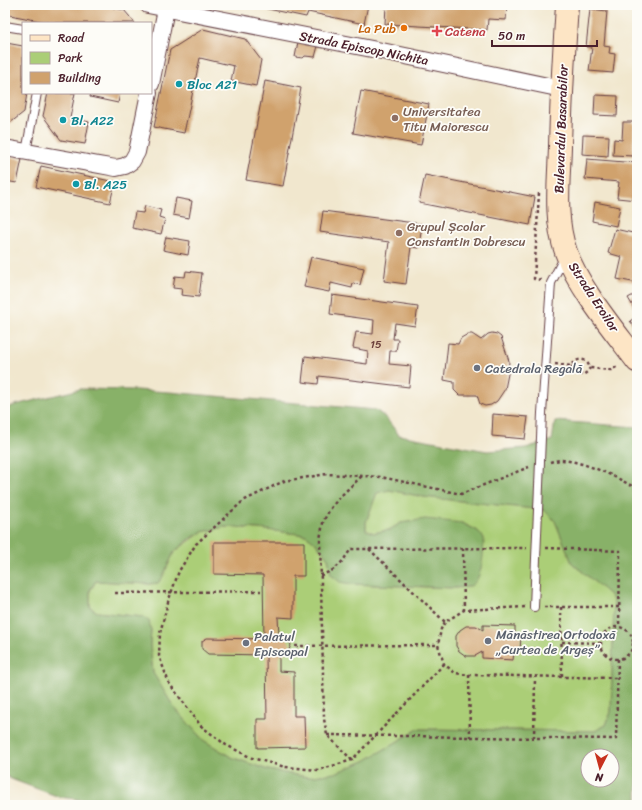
<svg xmlns="http://www.w3.org/2000/svg" width="642" height="810" font-family="Sriracha,sans-serif">
	<style>
		.green { fill: #abce77; stroke: #7a7651 }
		.forest { fill: #88b168; stroke: #69684a; fill-rule: evenodd }
		.building { fill: #d0a26d }
		.lines { fill: none; stroke-linecap: round; stroke-linejoin: round }
		.service-casing { stroke: #633d43; stroke-width: 10 }
		.minor-casing { stroke: #633d43; stroke-width: 18 }
		.secondary-casing { stroke: #633d43; stroke-width: 24 }
		.path { stroke: #633d43; stroke-width: 2.5; stroke-dasharray: 3 3; stroke-linecap: butt }
		.service { stroke: #fff; stroke-width: 8 }
		.minor { stroke: #fff; stroke-width: 16 }
		.secondary { stroke: #fde5c5; stroke-width: 22 }
		.food-dot { fill: #e8710a; stroke: #fdfcf7; stroke-width: 1.5 }
		.health-dot { fill: #e0444e; stroke: #fdfcf7; stroke-width: 1.5 }
		.culture-dot { fill: #0f9aa8; stroke: #fdfcf7; stroke-width: 1.5 }
		.education-dot { fill: #8d6e63; stroke: #fdfcf7; stroke-width: 1.5 }
		.worship-dot { fill: #6b7280; stroke: #fdfcf7; stroke-width: 1.5 }
		.labels { text-anchor: middle; dominant-baseline: central; stroke-width: 3.5; stroke-linejoin: round; paint-order: stroke }
		.number-label { font-size: 11px; fill: #6c403c }
		.food-label { font-size: 13px; fill: #c56008; stroke: #fdfcf7; text-anchor: end }
		.health-label { font-size: 13px; fill: #be3a42; stroke: #fdfcf7; text-anchor: start }
		.street-label { font-size: 13px; fill: #4a1f2b; stroke: #fdfcf7 }
		.culture-label { font-size: 13px; fill: #0d838f; stroke: #fdfcf7; text-anchor: start }
		.education-label { font-size: 13px; fill: #785e54; stroke: #fdfcf7; text-anchor: start }
		.worship-label { font-size: 13px; fill: #5b616d; stroke: #fdfcf7; text-anchor: start }
	</style>
	<rect width="100%" height="100%" fill="#fdfcf7"/>
	<filter id="ink" filterUnits="userSpaceOnUse"><feTurbulence type="fractalNoise" baseFrequency=".025" numOctaves="2"/><feDisplacementMap in="SourceGraphic" scale="8" xChannelSelector="R" yChannelSelector="G"/><feConvolveMatrix kernelMatrix="1 2 1 2 8 2 1 2 1" color-interpolation-filters="sRGB"/></filter>
	<filter id="wash" filterUnits="userSpaceOnUse"><feTurbulence type="fractalNoise" baseFrequency=".012" numOctaves="4" result="noise"/><feDisplacementMap in="SourceGraphic" scale="16" xChannelSelector="R" yChannelSelector="G"/><feGaussianBlur stdDeviation="0.9" result="paint"/><feColorMatrix in="noise" values="0 0 0 0 0 0 0 0 0 0 0 0 0 0 0 0 0 1.4 0 .05"/><feComposite in="paint" operator="in"/></filter>
	<g filter="url(#wash)">
		<rect width="100%" height="100%" fill="#f1e7ce"/>
		<polygon class="green" points="389,490 424,497 545,510 555,521 572,563 609,594 614,602 611,712 606,725 595,731 418,729 365,761 335,773 307,777 268,770 231,757 203,740 173,706 153,673 150,645 151,630 143,617 97,612 90,607 90,591 96,581 149,584 158,583 162,578 174,552 202,532 224,527 259,529 306,535 315,542 328,558 331,575 351,584 455,588 468,587 484,538 478,531 462,523 401,523 389,530 373,533 366,530 366,522 377,492"/>
		<path class="forest" d="M81,389L136,390L169,392L376,410L386,418L399,435L487,451L526,448L552,440L555,421L637,427V805H124L59,797L11,779L5,775V409L15,405ZM389,490L424,497L544,510L555,521L572,563L609,594L614,602L611,712L606,725L595,731L418,729L365,761L335,773L307,777L268,770L231,757L203,740L173,706L153,673L150,645L151,630L149,621L143,617L97,612L90,607V590L96,581L149,584L158,583L162,578L174,552L190,539L202,532L224,527H236L259,529L306,535L315,542L328,558L331,575L340,582L351,584L455,588C459,587 464,588 468,587C484,582 483,551 484,538L478,531L462,523L425,519L401,523L389,530L374,533L366,530V522L377,493ZM588,756H612V780H588Z"/>
		<g id="blocks">
			<g class="building">
				<polygon points="5,5 100,5 124,10 135,23 50,23 5,14"/>
				<polygon points="249,5 368,5 364,24 308,12 306,17"/>
				<polygon points="386,5 507,5 506,20 488,19 487,30 385,24"/>
				<polygon points="590,9 607,11 604,46 610,47 609,53 615,54 613,73 589,71 592,47 586,47"/>
				<polygon points="203,29 245,39 261,60 256,86 231,81 234,66 200,58 184,133 154,127 170,50"/>
				<polygon points="298,42 318,46 315,57 305,56 303,58 295,57"/>
				<polygon points="6,43 23,46 23,93 27,93 24,112 5,127 5,50"/>
				<polygon points="636,51 637,51 637,75 634,75"/>
				<polygon points="265,81 301,88 283,186 246,180"/>
				<polygon points="361,91 429,104 421,145 353,133"/>
				<polygon points="48,93 75,93 70,118 89,122 85,144 61,140 43,116"/>
				<polygon points="91,93 120,93 118,103 90,97"/>
				<polygon points="595,95 618,96 617,116 594,115"/>
				<polygon points="623,122 634,122 633,156 613,155 614,139 622,140"/>
				<polygon points="583,135 609,136 608,156 582,154"/>
				<polygon points="5,156 22,159 17,183 5,181"/>
				<polygon points="587,159 637,163 637,200 617,198 619,182 585,179"/>
				<polygon points="41,166 115,182 110,203 36,187"/>
				<polygon points="425,175 535,197 530,225 419,203"/>
				<polygon points="176,198 192,201 189,218 173,215"/>
				<polygon points="595,202 620,207 616,226 592,221"/>
				<polygon points="145,206 161,210 159,217 165,219 161,234 132,228 135,212 143,213"/>
				<polygon points="323,211 422,224 419,248 411,247 406,284 384,281 389,242 320,232"/>
				<polygon points="615,229 637,234 637,283 617,279 622,257 608,253"/>
				<polygon points="166,237 190,241 188,255 163,250"/>
				<polygon points="311,257 364,268 360,285 353,283 352,288 331,283 329,292 304,287"/>
				<polygon points="186,271 202,273 199,297 181,295 182,289 173,288 175,276 185,277"/>
				<polygon points="637,293 637,313 628,298"/>
				<polygon points="332,295 418,307 415,326 395,323 393,339 398,339 396,351 390,351 389,364 411,366 409,387 319,376 318,384 302,382 305,356 367,364 368,351 353,348 356,332 373,334 374,320 330,314"/>
				<polygon points="637,316 637,330 630,321"/>
				<polygon points="492,333 497,334 501,337 509,361 508,374 505,389 497,401 491,405 485,406 480,404 477,395 459,395 454,390 454,382 444,380 448,343 458,344 461,338 468,334 472,334 481,340 488,334"/>
				<polygon points="493,414 528,417 525,439 492,436"/>
				<polygon points="214,542 304,542 304,576 293,576 293,618 278,617 279,636 286,636 291,645 288,652 279,656 279,671 294,672 294,716 304,716 305,747 257,748 257,719 267,719 266,655 208,654 202,649 202,641 207,638 264,639 263,575 214,574"/>
				<polygon points="483,625 515,626 515,635 521,635 520,652 514,652 513,660 482,658 482,652 475,656 466,656 459,651 456,646 456,636 460,630 466,626 476,626 483,630"/>
			</g>
		</g>
	</g>
	<g filter="url(#ink)">
		<use href="#blocks" fill-opacity="0" stroke="#633d43" stroke-width="1"/>
		<g class="lines">
			<g class="service-casing">
				<g id="service">
					<polyline points="5,26 23,29"/>
					<polyline points="26,152 37,93"/>
					<polyline points="534,607 542,413 551,283 565,256"/>
				</g>
			</g>
			<g class="minor-casing">
				<g id="minor">
					<polyline points="148,5 377,50 562,89"/>
					<polyline points="151,84 166,9"/>
					<polyline points="5,148 99,165 116,168 125,166 132,161 137,152 149,93"/>
				</g>
			</g>
			<g class="secondary-casing">
				<path id="secondary" d="M567,5C564,52 561,100 560,147C559,182 554,219 566,252C579,289 614,330 637,361"/>
			</g>
			<g class="path">
				<polyline points="539,193 534,279 541,280"/>
				<path d="M555,364L571,366C578,357 586,357 590,368L611,370L618,366"/>
				<polyline points="571,366 575,373 583,375 587,372 590,368"/>
				<path d="M550,462C554,461 558,460 562,460C586,462 617,477 637,489"/>
				<polyline points="463,548 464,610"/>
				<polyline points="546,548 620,551 619,627"/>
				<polyline points="369,549 445,622"/>
				<path d="M320,575C337,571 342,562 351,549L527,548"/>
				<polyline points="115,593 261,591"/>
				<polyline points="525,607 464,610 445,622 441,629 438,645 444,664 455,673 469,675 617,678"/>
				<polyline points="544,607 619,607"/>
				<polyline points="561,607 562,677"/>
				<circle cx="617" cy="643" r="16"/>
				<polyline points="562,642 601,643"/>
				<polyline points="295,646 438,645"/>
				<polyline points="444,664 352,760 319,770 285,767 252,758 226,745 201,726 169,683 159,656 160,633 168,602 179,571 196,544 243,501 284,481 327,474 381,477 461,494 529,467"/>
				<polyline points="469,675 470,737"/>
				<polyline points="327,735 616,739 618,659"/>
				<polyline points="534,738 535,677"/>
				<path d="M352,760L327,735L324,719L320,539C321,534 322,528 323,523C330,504 347,490 362,476"/>
			</g>
			<use href="#service" class="service"/>
			<use href="#minor" class="minor"/>
			<use href="#secondary" class="secondary"/>
		</g>
	</g>
	<circle class="food-dot" cx="404" cy="28" r="4"/>
	<path class="health-dot" d="M435 25h4v4h4v4h-4v4h-4v-4h-4v-4h4z"/>
	<g class="culture-dot">
		<circle cx="179" cy="84" r="4"/>
		<circle cx="63" cy="120" r="4"/>
		<circle cx="76" cy="184" r="4"/>
	</g>
	<g class="education-dot">
		<circle cx="395" cy="118" r="4"/>
		<circle cx="399" cy="233" r="4"/>
	</g>
	<g class="worship-dot">
		<circle cx="477" cy="368" r="4"/>
		<circle cx="488" cy="641" r="4"/>
		<circle cx="246" cy="643" r="4"/>
	</g>
	<g class="labels">
		<g class="number-label">
			<text x="376" y="344">15</text>
		</g>
		<g class="food-label">
			<text x="396" y="28">La Pub</text>
		</g>
		<g class="health-label">
			<text x="445" y="31">Catena</text>
		</g>
		<g class="street-label">
			<text transform="translate(364 48) rotate(11)">Strada Episcop Nichita</text>
			<text transform="translate(561 129) rotate(-88)">Bulevardul Basarabilor</text>
			<text transform="translate(594 297) rotate(57)">Strada Eroilor</text>
		</g>
		<g class="culture-label">
			<text x="187" y="84">Bloc A21</text>
			<text x="71" y="120">Bl. A22</text>
			<text x="84" y="184">Bl. A25</text>
		</g>
		<g class="education-label">
			<text x="403" y="111">Universitatea<tspan x="403" dy="15">Titu Maiorescu</tspan></text>
			<text x="407" y="226">Grupul Școlar<tspan x="407" dy="15">Constantin Dobrescu</tspan></text>
		</g>
		<g class="worship-label">
			<text x="485" y="368">Catedrala Regală</text>
			<text x="496" y="634">Mănăstirea Ortodoxă<tspan x="496" dy="15">„Curtea de Argeș”</tspan></text>
			<text x="254" y="636">Palatul<tspan x="254" dy="15">Episcopal</tspan></text>
		</g>
	</g>
	<rect width="642" height="810" fill="none" stroke="#fdfcf7" stroke-width="20"/>
	<rect x="22" y="22" width="130" height="72" fill="#fdfcf7" stroke="#b5a4a5"/>
	<rect x="30" y="35" width="20" height="6" fill="#fde5c5" stroke="#b5a4a5"/>
	<text x="58" y="42" font-size="12" fill="#4a1f2b">Road</text>
	<rect x="30" y="52" width="20" height="12" fill="#abce77" stroke="#b5a4a5"/>
	<text x="58" y="62" font-size="12" fill="#4a1f2b">Park</text>
	<rect x="30" y="72" width="20" height="12" fill="#d0a26d" stroke="#b5a4a5"/>
	<text x="58" y="82" font-size="12" fill="#4a1f2b">Building</text>
	<g transform="translate(600 768) rotate(186)"><circle r="19" fill="#fdfcf7" stroke="#b5a4a5"/>
	<path d="M0-3L7 15L0 10L-7 15Z" fill="#c8321e"/>
	<text y="-6" font-size="11" font-weight="bold" text-anchor="middle" fill="#4a1f2b">N</text>
	</g>
	<path d="M492 40v6h105v-6" fill="none" stroke="#4a1f2b" stroke-width="2"/>
	<text x="498" y="40" font-size="12" fill="#4a1f2b" stroke="#fdfcf7" stroke-width="3" paint-order="stroke">50 m</text>
</svg>
